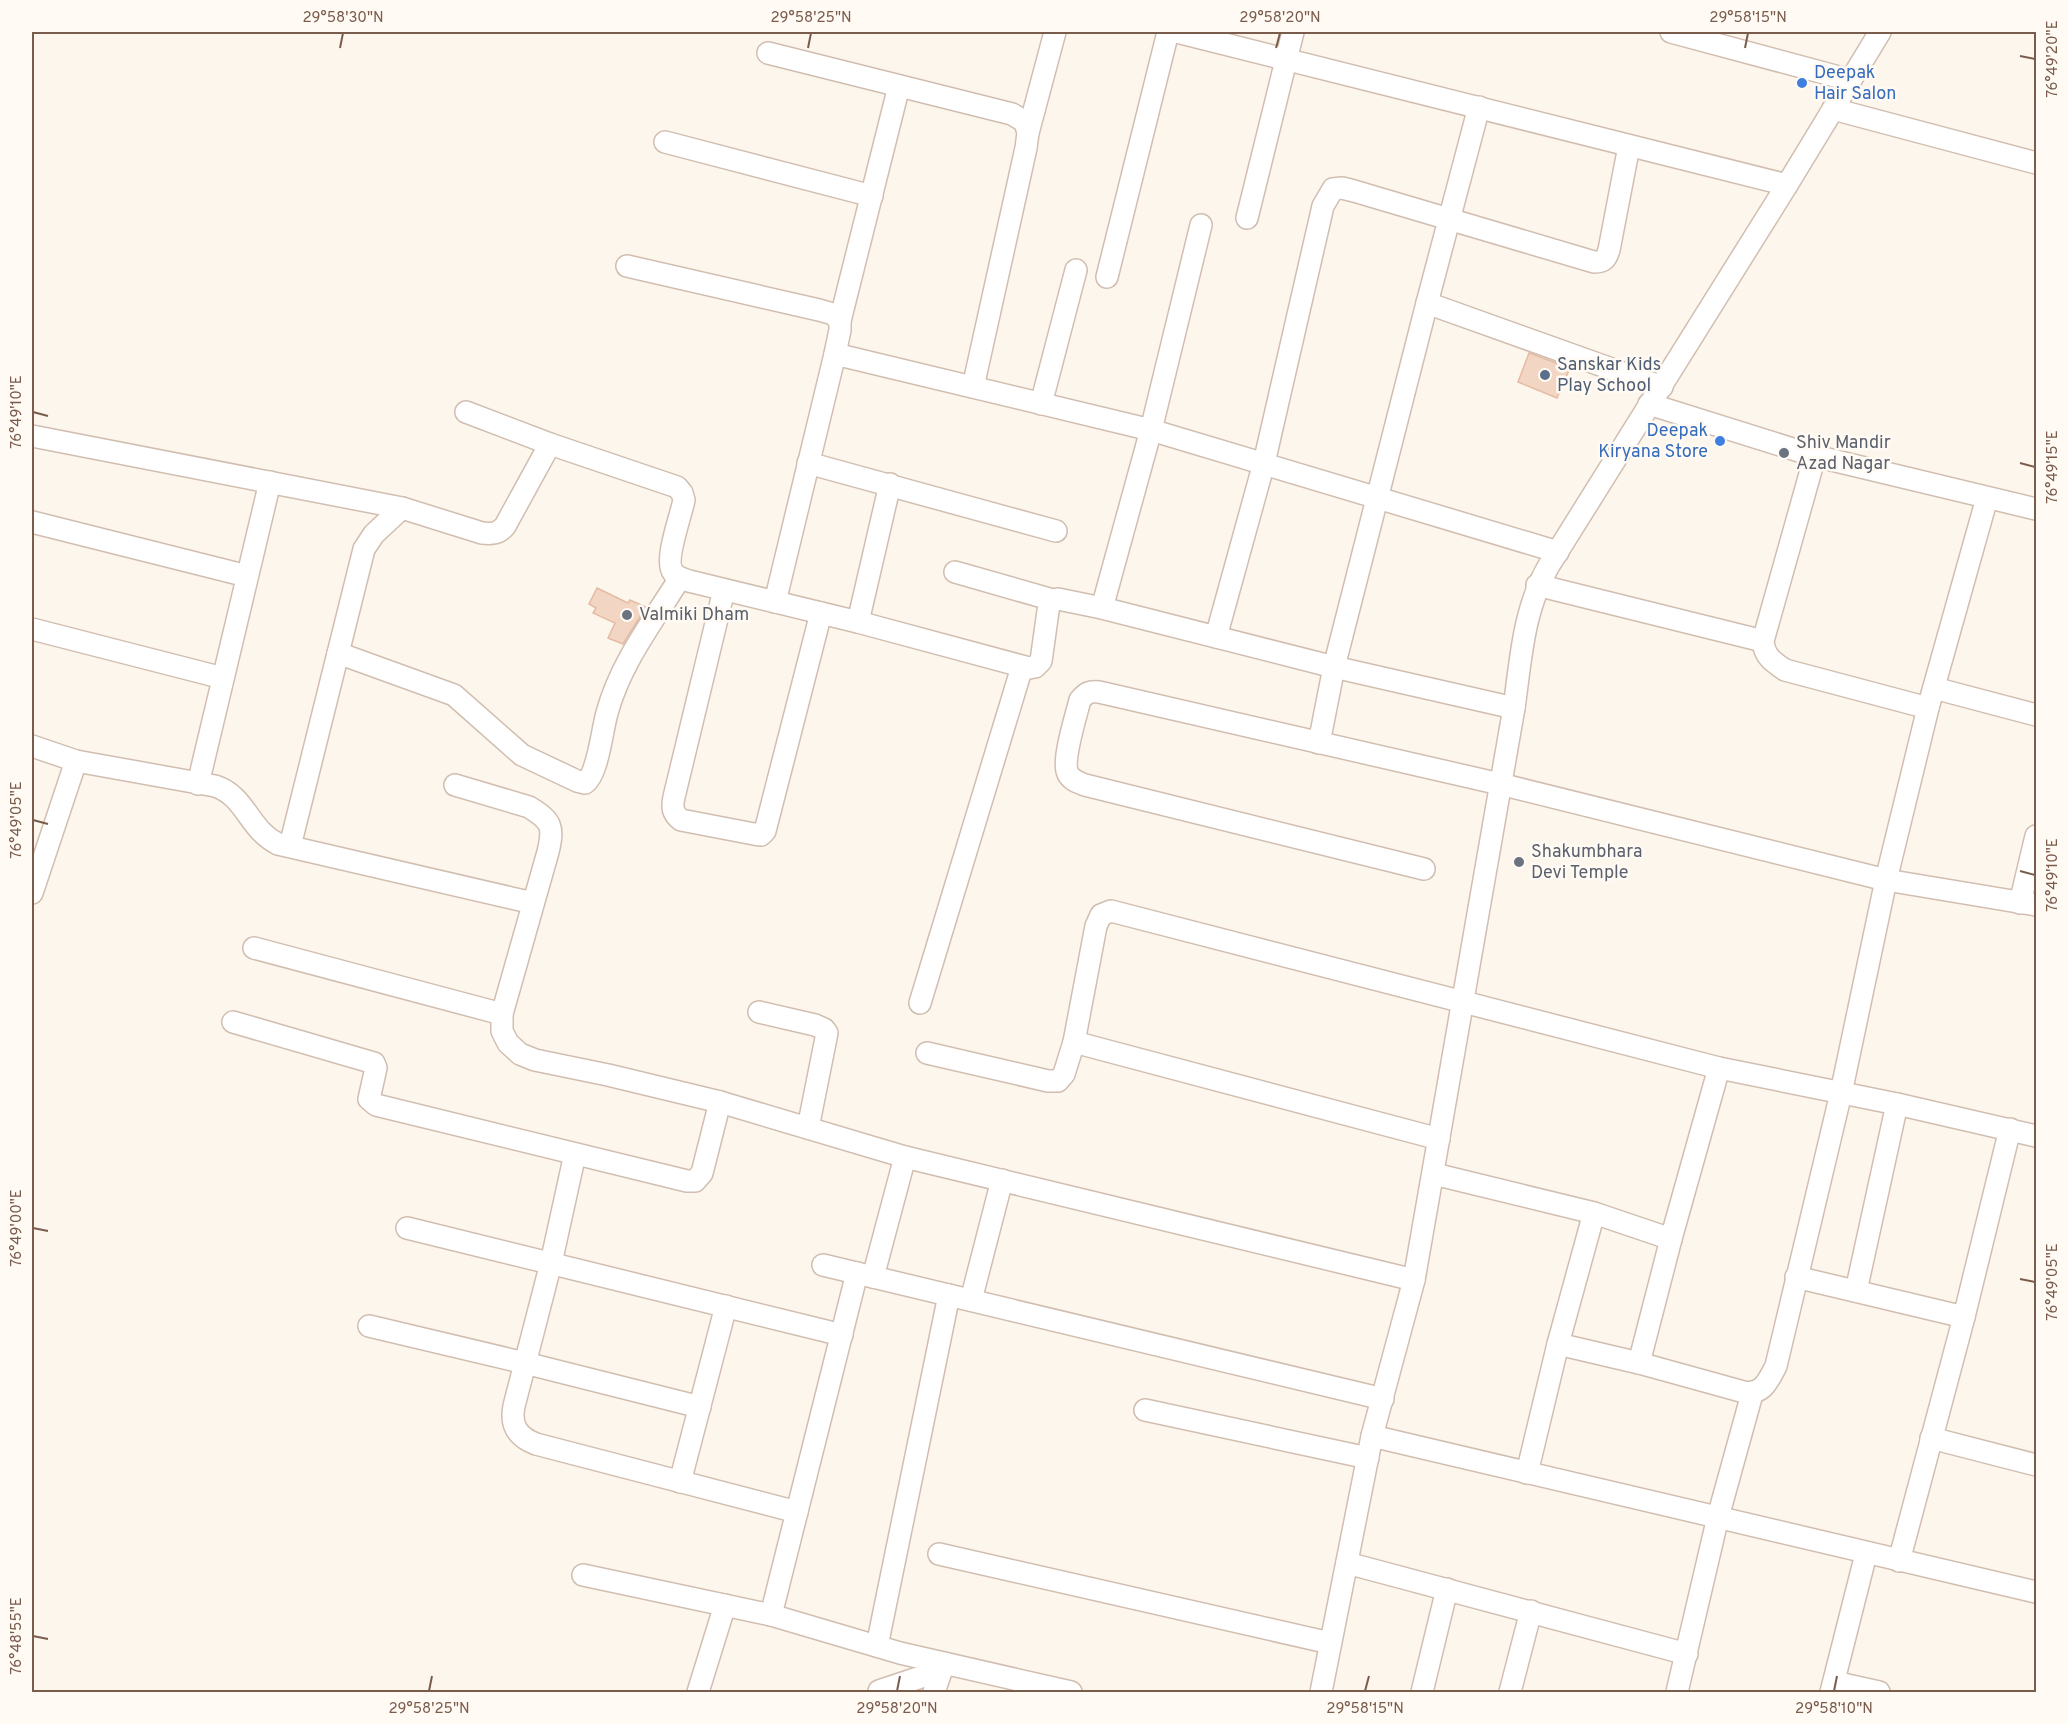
<svg xmlns="http://www.w3.org/2000/svg" width="2068" height="1724" font-family="Overpass,sans-serif">
	<style>
		.building { fill: #f3d5c3; stroke: #e6bba3; stroke-width: 1.5 }
		.lines { fill: none; stroke-linecap: round; stroke-linejoin: round }
		.minor-casing { stroke: #d1beb0; stroke-width: 24 }
		.minor { stroke: #fff; stroke-width: 21 }
		.ticks { fill: none; stroke: #7a5c4d; stroke-width: 2 }
		.shop-dot { fill: #3f7fe0; stroke: #fffaf3; stroke-width: 2 }
		.service-dot { fill: #5c6f8a; stroke: #fffaf3; stroke-width: 2 }
		.worship-dot { fill: #6b7280; stroke: #fffaf3; stroke-width: 2 }
		.labels { text-anchor: middle; dominant-baseline: central; stroke-width: 5; stroke-linejoin: round; paint-order: stroke }
		.shop-label { font-size: 18px; fill: #366cbe; stroke: #fffaf3; text-anchor: start }
		.service-label { font-size: 18px; fill: #4e5e75; stroke: #fffaf3; text-anchor: start }
		.worship-label { font-size: 18px; fill: #5b616d; stroke: #fffaf3; text-anchor: start }
		.neatline { fill: none; stroke: #7a5c4d; stroke-width: 2 }
		.ticks-label { font-size: 15px; text-anchor: middle; fill: #7a5c4d }
	</style>
	<rect width="100%" height="100%" fill="#fdf6ec"/>
	<g class="building">
		<polygon points="1529,353 1570,368 1557,398 1518,382"/>
		<polygon points="597,588 628,603 630,600 646,607 623,644 608,638 615,623 593,613 596,608 589,604"/>
	</g>
	<g class="lines">
		<g class="minor-casing">
			<g id="minor">
				<polyline points="1177,32 1787,185"/>
				<polyline points="1671,32 1850,80"/>
				<polyline points="768,53 1012,114 1025,122 1028,133 1026,148 973,387"/>
				<polyline points="1833,109 2036,163"/>
				<polyline points="1028,133 1055,32"/>
				<polyline points="665,142 872,196"/>
				<polyline points="1247,218 1293,32"/>
				<polyline points="1201,225 1151,430 1558,552"/>
				<polyline points="627,266 819,310 833,314 840,321 840,330 835,354 775,602"/>
				<polyline points="1107,277 1168,32"/>
				<polyline points="1427,303 1662,387"/>
				<polyline points="840,321 899,86"/>
				<polyline points="835,354 1151,430 1102,608"/>
				<polyline points="1041,404 1076,270"/>
				<polyline points="1649,404 1815,456 2036,509"/>
				<path d="M466,412L550,444L677,487L682,493L684,500C681,516 664,560 673,572C676,577 683,579 689,581L858,622L1029,668L1035,667L1041,661L1049,604L1053,600L1058,599L1102,608L1334,667L1514,708"/>
				<path d="M32,436L402,508L482,533C492,534 498,534 505,526L550,444"/>
				<path d="M1815,456L1763,641C1764,656 1773,662 1785,670L1928,708"/>
				<polyline points="808,463 1056,531"/>
				<polyline points="32,522 247,576"/>
				<polyline points="955,572 1053,600"/>
				<polyline points="1537,585 1763,641"/>
				<path d="M724,590L674,797C672,807 672,813 681,820L754,834L761,835L765,831L821,613"/>
				<polyline points="858,622 890,484"/>
				<polyline points="32,629 223,678"/>
				<path d="M1216,637L1264,463L1323,206L1333,189L1342,188L1354,191L1594,262C1604,262 1606,259 1609,250L1629,146"/>
				<path d="M338,653L454,695L522,755L577,781L585,783C598,774 602,730 607,713C620,664 653,621 680,578"/>
				<polyline points="1934,688 2036,715"/>
				<polyline points="1319,743 1334,667 1427,303 1479,107"/>
				<path d="M32,746L76,761L215,786C246,796 248,829 278,844L533,903"/>
				<polyline points="198,784 270,482"/>
				<path d="M455,785L529,807C552,821 554,827 548,852L502,1014V1031L508,1043L520,1054L535,1060L608,1075L720,1102L905,1157L1414,1280"/>
				<polyline points="290,846 364,549 374,534 402,508"/>
				<path d="M1424,869L1085,785C1077,782 1069,779 1067,771C1063,757 1076,716 1080,700C1086,693 1089,691 1099,692L1500,784L1886,880L2036,905"/>
				<polyline points="32,893 76,761"/>
				<polyline points="2020,903 2036,836"/>
				<polyline points="254,948 502,1014"/>
				<polyline points="920,1003 1022,667"/>
				<polyline points="759,1012 815,1025 824,1029 827,1033 808,1128"/>
				<polyline points="233,1022 374,1063 376,1068 369,1099 376,1105 687,1181 695,1181 702,1173 720,1102"/>
				<polyline points="1074,1042 1096,926 1101,915 1111,911 1719,1068 1897,1104 2036,1136"/>
				<polyline points="927,1053 1048,1081 1058,1081 1064,1074 1074,1042 1439,1139"/>
				<path d="M575,1154L551,1263L514,1406C510,1426 518,1437 536,1444L797,1512"/>
				<polyline points="1434,1174 1594,1213 1671,1239"/>
				<polyline points="407,1228 842,1335"/>
				<polyline points="823,1265 1383,1399"/>
				<polyline points="873,1277 905,1157"/>
				<polyline points="1796,1277 1964,1317"/>
				<polyline points="1856,1291 1897,1104"/>
				<polyline points="971,1300 1002,1180"/>
				<polyline points="369,1326 525,1363 700,1407"/>
				<path d="M1558,1344L1639,1363L1744,1392C1763,1395 1768,1381 1776,1366L1841,1093L1886,880L1928,708L1987,498"/>
				<polyline points="1639,1363 1671,1239 1719,1068"/>
				<polyline points="1145,1410 1368,1458"/>
				<path d="M1372,1436C1594,1489 1815,1542 2036,1592"/>
				<polyline points="1931,1438 2036,1465"/>
				<polyline points="1527,1473 1558,1344 1594,1213"/>
				<polyline points="680,1482 726,1306"/>
				<polyline points="939,1554 1330,1643"/>
				<polyline points="1899,1561 1964,1317 2010,1129"/>
				<polyline points="1347,1563 1687,1654"/>
				<polyline points="583,1575 771,1615 900,1653 1071,1692"/>
				<polyline points="771,1615 857,1273"/>
				<polyline points="877,1646 949,1295"/>
				<polyline points="1834,1682 1879,1692"/>
				<polyline points="879,1691 942,1670"/>
				<polyline points="698,1692 725,1605"/>
				<polyline points="934,1692 944,1663"/>
				<path d="M1321,1692L1372,1436L1414,1280L1514,708C1521,659 1523,611 1548,567L1787,185L1880,32"/>
				<polyline points="1422,1692 1447,1589"/>
				<polyline points="1510,1692 1531,1611"/>
				<polyline points="1677,1692 1718,1517 1752,1394"/>
				<polyline points="1831,1692 1866,1554"/>
			</g>
		</g>
		<use href="#minor" class="minor"/>
	</g>
	<path class="ticks" d="M340,48L343,33M808,48L811,33M1276,48L1280,33M1745,48L1748,33M2020,56L2035,59M33,412L48,416M2020,463L2035,467M33,820L48,824M2020,871L2035,875M33,1228L48,1231M2020,1279L2035,1282M33,1636L48,1639M429,1691L432,1676M897,1691L900,1676M1365,1691L1369,1676M1834,1691L1837,1676"/>
	<g class="shop-dot">
		<circle cx="1802" cy="83" r="6"/>
		<circle cx="1720" cy="441" r="6"/>
	</g>
	<circle class="service-dot" cx="1545" cy="375" r="6"/>
	<g class="worship-dot">
		<circle cx="1784" cy="453" r="6"/>
		<circle cx="627" cy="615" r="6"/>
		<circle cx="1519" cy="862" r="6"/>
	</g>
	<g class="labels">
		<g class="shop-label">
			<text x="1814" y="73">Deepak<tspan x="1814" dy="21">Hair Salon</tspan></text>
			<text x="1708" y="431" text-anchor="end">Deepak<tspan x="1708" dy="21">Kiryana Store</tspan></text>
		</g>
		<g class="service-label">
			<text x="1557" y="365">Sanskar Kids<tspan x="1557" dy="21">Play School</tspan></text>
		</g>
		<g class="worship-label">
			<text x="1796" y="443">Shiv Mandir<tspan x="1796" dy="21">Azad Nagar</tspan></text>
			<text x="639" y="615">Valmiki Dham</text>
			<text x="1531" y="852">Shakumbhara<tspan x="1531" dy="21">Devi Temple</tspan></text>
		</g>
	</g>
	<rect width="2068" height="1724" fill="none" stroke="#fffaf3" stroke-width="66"/>
	<rect x="33" y="33" width="2002" height="1658" class="neatline"/>
	<g class="ticks-label">
		<text x="343" y="22">29°58'30"N</text>
		<text x="811" y="22">29°58'25"N</text>
		<text x="1280" y="22">29°58'20"N</text>
		<text x="1748" y="22">29°58'15"N</text>
		<text transform="translate(2052 59) rotate(-90)" y="5">76°49'20"E</text>
		<text transform="translate(16 412) rotate(-90)" y="5">76°49'10"E</text>
		<text transform="translate(2052 467) rotate(-90)" y="5">76°49'15"E</text>
		<text transform="translate(16 820) rotate(-90)" y="5">76°49'05"E</text>
		<text transform="translate(2052 875) rotate(-90)" y="5">76°49'10"E</text>
		<text transform="translate(16 1228) rotate(-90)" y="5">76°49'00"E</text>
		<text transform="translate(2052 1282) rotate(-90)" y="5">76°49'05"E</text>
		<text transform="translate(16 1636) rotate(-90)" y="5">76°48'55"E</text>
		<text x="429" y="1713">29°58'25"N</text>
		<text x="897" y="1713">29°58'20"N</text>
		<text x="1365" y="1713">29°58'15"N</text>
		<text x="1834" y="1713">29°58'10"N</text>
	</g>
</svg>
